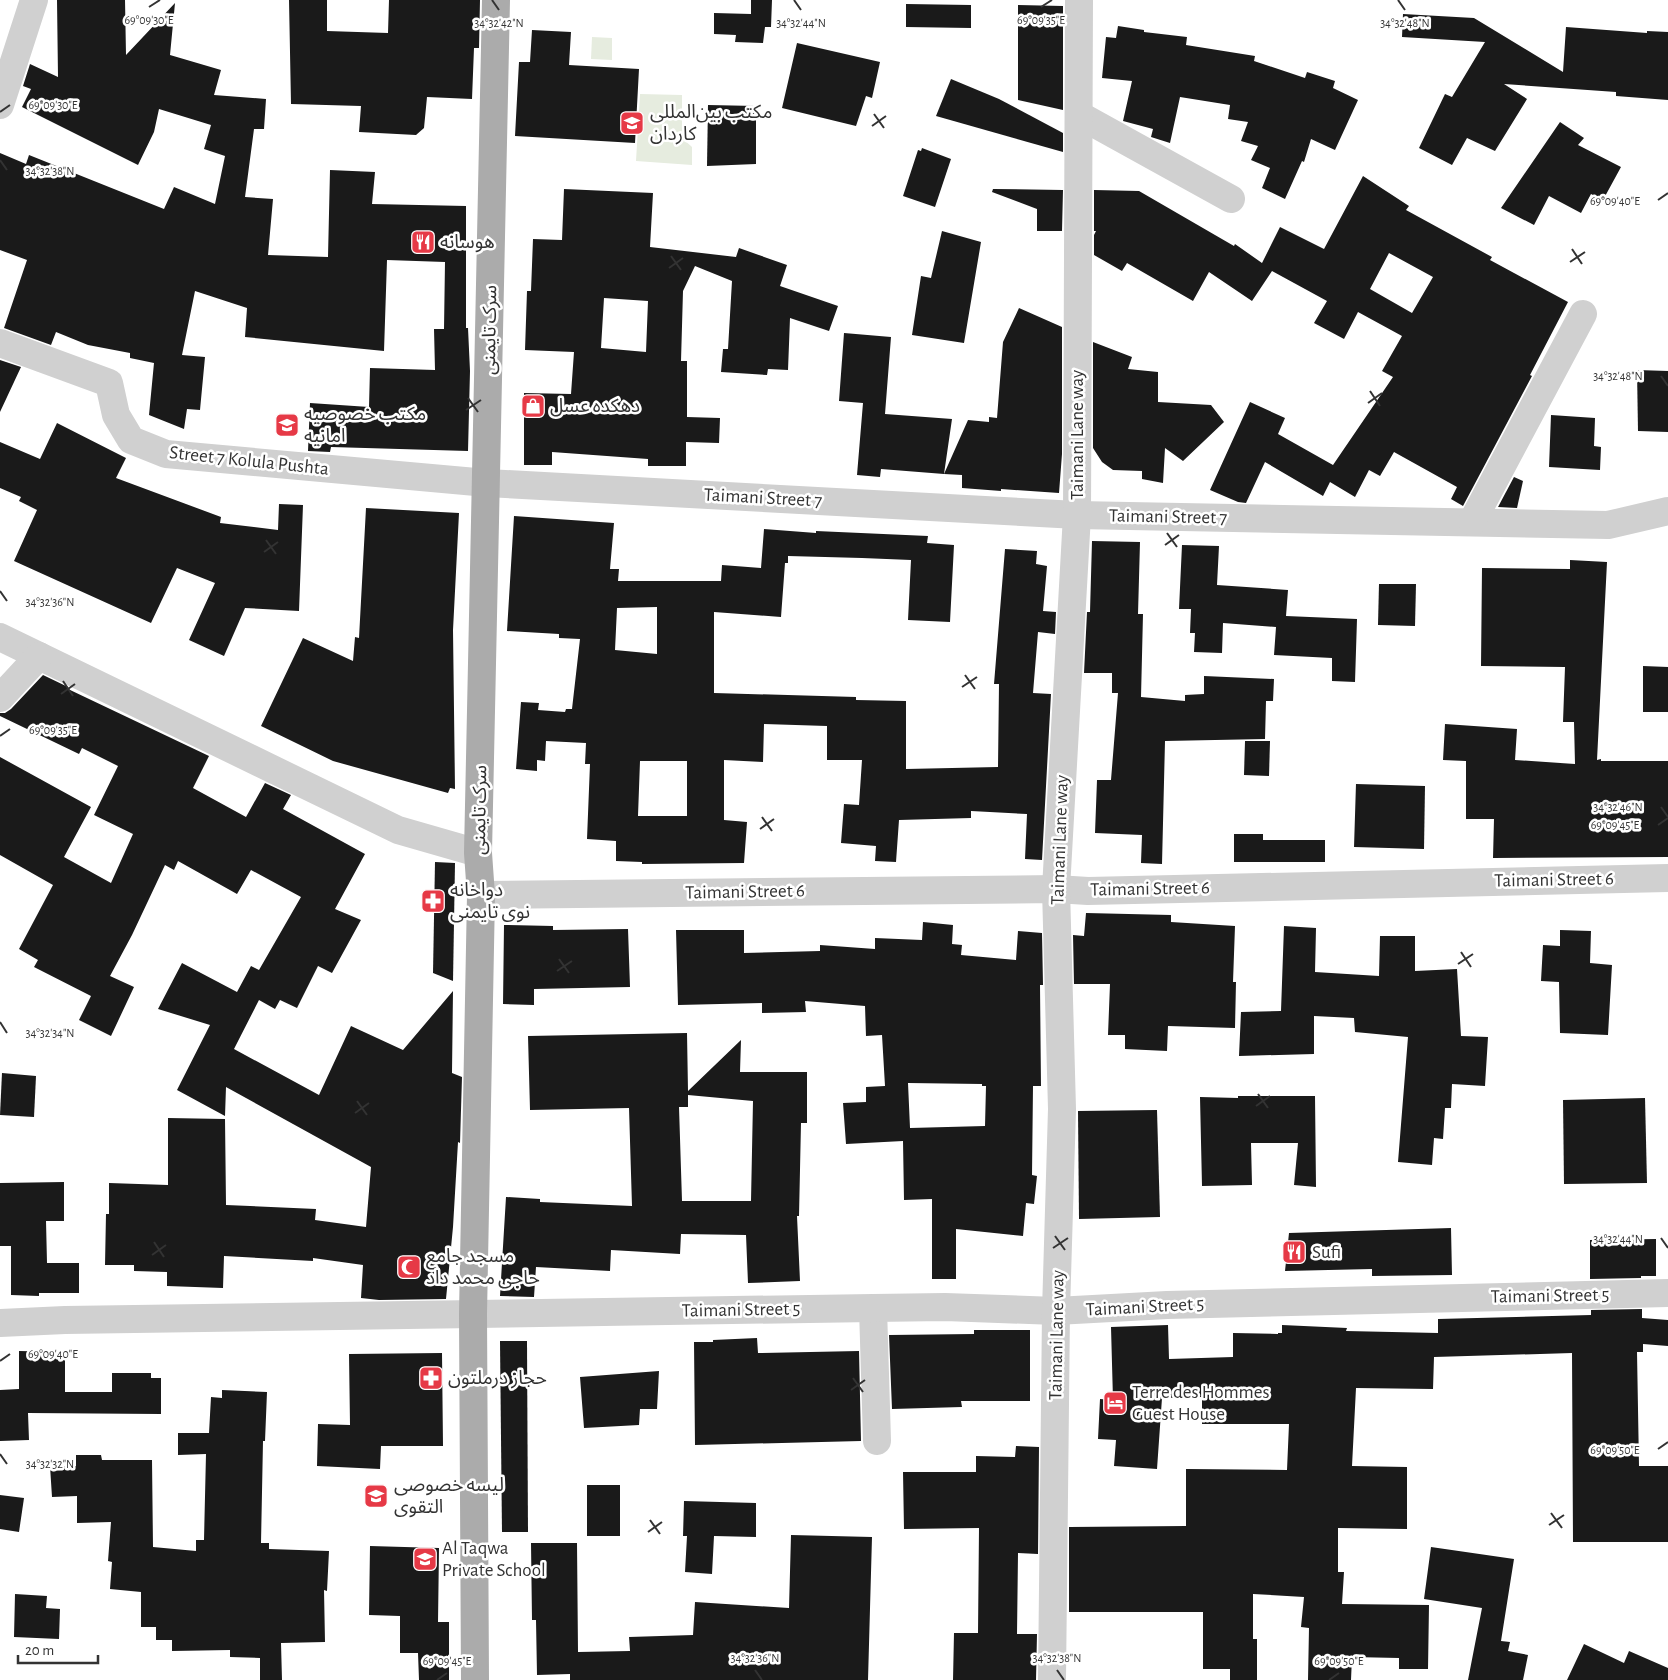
<svg xmlns="http://www.w3.org/2000/svg" width="1668" height="1680" font-family="'Alegreya Sans','Noto Sans Arabic',sans-serif">
	<style>
		.green { fill: #e6ecdf }
		.building { fill: #1a1a1a; fill-rule: evenodd }
		.lines { fill: none; stroke-linecap: round; stroke-linejoin: round }
		.minor { stroke: #d0d0d0; stroke-width: 28 }
		.major { stroke: #ababab; stroke-width: 28 }
		.ticks { fill: none; stroke: #333; stroke-width: 2 }
		.labels { text-anchor: middle; dominant-baseline: central; stroke-width: 5; stroke-linejoin: round; paint-order: stroke }
		.poi-label { font-size: 19px; fill: #333; stroke: #fff; text-anchor: start }
		.street-label { font-size: 19px; fill: #333; stroke: #fff }
		.ticks-label { font-size: 12px; text-anchor: middle; fill: #333; stroke: #fff; stroke-width: 5; stroke-linejoin: round; paint-order: stroke }
	</style>
	<rect width="100%" height="100%" fill="#fff"/>
	<g class="green">
		<polygon points="592,37 612,38 612,60 591,59"/>
		<polygon points="640,94 682,95 682,138 692,147 692,165 636,161"/>
	</g>
	<g class="building">
		<polygon points="57,0 125,0 126,55 175,3 170,55 221,70 214,95 266,99 264,129 254,129 245,197 273,199 268,255 328,257 330,170 375,172 372,204 466,206 466,328 468,328 470,371 468,451 331,447 330,452 308,451 310,403 369,407 370,368 435,370 434,329 444,329 445,262 387,260 384,351 245,337 247,308 195,291 182,355 205,357 200,410 187,409 184,429 149,415 154,363 130,358 130,353 88,345 56,332 51,345 4,328 27,260 0,250 0,153 26,164 29,155 164,209 174,187 215,204 225,156 204,149 211,125 159,109 154,132 138,165 22,107 31,89 23,86 30,64 58,77"/>
		<polygon points="289,0 327,0 327,31 388,33 389,0 480,0 479,48 474,48 472,99 427,97 424,128 416,135 359,132 361,106 291,104"/>
		<polygon points="751,0 772,0 771,27 765,27 763,43 735,42 736,35 714,34 714,13 751,14"/>
		<polygon points="906,4 971,5 971,28 906,27"/>
		<polygon points="1018,5 1063,6 1063,110 1018,100"/>
		<polygon points="1403,14 1474,18 1563,72 1566,27 1647,33 1647,31 1668,32 1668,100 1616,96 1616,92 1504,84 1527,99 1495,151 1467,138 1452,165 1419,148 1445,94 1452,97 1485,42 1402,37"/>
		<polygon points="1118,26 1144,30 1144,32 1187,37 1186,45 1255,56 1254,61 1305,78 1307,72 1335,81 1333,88 1358,100 1335,150 1311,139 1304,162 1302,161 1285,199 1262,188 1270,168 1251,160 1258,146 1241,141 1248,122 1228,119 1230,105 1180,97 1170,143 1151,137 1153,129 1123,121 1132,81 1102,78 1106,37 1116,38"/>
		<polygon points="532,30 571,32 569,65 639,69 635,143 515,136 519,62 530,62"/>
		<polygon points="797,43 880,62 872,98 866,96 856,126 782,108"/>
		<polygon points="951,79 999,99 1063,133 1063,152 936,116"/>
		<polygon points="708,105 756,106 756,164 707,166"/>
		<polygon points="1560,122 1584,138 1578,145 1621,167 1603,200 1591,194 1581,213 1549,196 1534,225 1501,208"/>
		<polygon points="922,148 951,159 935,207 903,196 918,150 921,151"/>
		<path d="M1363,176L1409,206L1406,210L1492,257L1490,260L1568,302L1530,375L1532,376L1463,506L1451,499L1457,487L1394,452L1380,476L1369,470L1355,497L1330,482L1323,496L1265,462L1246,503L1238,502L1210,490L1250,402L1285,418L1278,434L1333,465L1393,377L1382,371L1402,336L1358,312L1344,339L1314,323L1327,301L1272,271L1252,301L1209,272L1193,301L1127,263L1122,271L1094,255V235L1096,231H1094V190L1139,191L1234,246L1235,244L1262,263L1280,227L1324,249ZM1389,253L1433,277L1412,313L1370,289Z"/>
		<path d="M564,189L653,193L650,247L736,257L739,248L787,265L780,286L838,306L829,331L790,318L788,370L768,369L767,375L721,372L723,349H728L732,281L695,266L683,291L681,361H687V417L720,418L719,443L686,442V466H648V459L552,452V465H524V393L571,394L574,352L525,350L527,291H531L533,239L562,240ZM604,298L648,301L646,352L601,348Z"/>
		<polygon points="993,189 1063,190 1062,231 1037,231 1037,209 992,192"/>
		<polygon points="942,231 981,242 964,343 912,335 921,276 931,278"/>
		<polygon points="1019,308 1062,327 1062,454 1059,493 1001,489 1001,491 962,488 962,475 944,474 968,420 989,422 989,417 997,418 1003,342"/>
		<polygon points="844,333 891,337 885,414 952,419 944,474 881,469 880,477 857,475 863,403 839,401"/>
		<polygon points="1093,342 1132,357 1128,369 1158,372 1158,402 1211,405 1224,422 1183,461 1165,448 1163,483 1142,479 1142,471 1113,470 1102,462 1093,448"/>
		<polygon points="0,360 21,367 0,412"/>
		<polygon points="1637,370 1668,371 1668,432 1638,431"/>
		<polygon points="1551,415 1595,418 1594,446 1601,447 1600,470 1549,467"/>
		<polygon points="57,423 126,458 116,478 221,517 220,523 278,530 279,504 303,505 299,611 245,608 224,656 189,640 215,583 177,568 151,623 14,561 37,510 19,501 21,497 0,488 0,442 40,459"/>
		<polygon points="1514,477 1523,481 1517,508 1498,507"/>
		<polygon points="366,508 459,513 453,630 455,789 450,788 448,793 333,761 261,726 303,638 353,661 355,637 359,638"/>
		<path d="M514,516L614,523L610,569H619L618,581H721L722,565L761,568L764,529L816,533V531L928,536L927,543L954,545L950,622L908,620L911,560L862,558L788,556V563H785L781,617L714,612V693L856,697V700L906,701V769L998,767L999,684H994L1005,549L1037,551L1036,564L1047,566L1043,611L1056,612L1055,634L1038,632L1033,693L1051,694L1042,860L1025,859L1027,814L971,811V818L899,820L896,862L875,861L876,846L841,843L844,804L859,805L862,760H827V726L764,724L763,762L724,760V820L747,822L744,863L642,864V862L616,861V841L587,839L590,764H585L586,743L546,741L545,761L537,760V771L516,769L521,702L539,703L538,710L565,712L566,709H572L580,639L559,638V634L507,631ZM657,607V654L615,650L617,608ZM640,761H687V816H638Z"/>
		<polygon points="1092,541 1140,542 1138,614 1143,614 1141,697 1185,701 1185,695 1204,694 1204,676 1274,679 1273,701 1266,701 1265,739 1165,741 1162,864 1141,863 1142,835 1095,833 1097,780 1111,780 1118,693 1112,693 1112,673 1084,673 1087,612 1090,612"/>
		<polygon points="1182,545 1219,546 1217,585 1288,590 1286,616 1357,619 1355,682 1332,681 1332,658 1274,655 1276,627 1223,623 1222,653 1194,652 1195,633 1190,633 1191,609 1179,609"/>
		<polygon points="1570,560 1607,562 1597,760 1601,759 1601,761 1668,761 1668,857 1493,858 1494,819 1466,819 1466,761 1443,760 1445,724 1517,729 1515,760 1575,764 1574,722 1563,722 1565,667 1481,666 1482,568 1570,569"/>
		<polygon points="1379,584 1416,584 1415,626 1378,625"/>
		<polygon points="1643,666 1668,667 1668,712 1643,712"/>
		<polygon points="43,675 68,687 68,689 209,756 193,788 246,817 265,783 291,795 283,809 365,854 335,909 361,920 332,973 318,966 297,1008 280,1000 275,1009 259,1000 234,1049 319,1095 351,1026 403,1050 453,991 452,1073 462,1077 460,1143 458,1142 453,1227 446,1299 379,1300 361,1298 363,1265 313,1258 313,1261 224,1256 223,1288 167,1286 167,1272 134,1271 134,1265 105,1265 106,1214 109,1214 109,1183 168,1185 168,1118 225,1119 226,1205 316,1209 315,1220 366,1227 371,1167 226,1087 225,1116 177,1090 210,1025 158,1009 182,963 237,992 251,966 259,970 301,897 251,870 237,894 178,861 174,870 165,865 132,935 110,976 134,987 111,1036 79,1020 91,996 34,967 38,960 19,949 53,885 0,855 0,757 91,807 64,857 111,883 133,834 94,815 118,766 82,748 79,754 0,716 0,713 5,713 11,709"/>
		<polygon points="1245,741 1270,741 1269,776 1244,775"/>
		<polygon points="1356,784 1425,786 1424,849 1354,847"/>
		<polygon points="1234,834 1263,834 1263,840 1325,840 1325,862 1234,862"/>
		<polygon points="435,862 455,863 453,981 433,973"/>
		<polygon points="1086,913 1171,915 1171,922 1235,926 1233,982 1236,982 1235,1028 1168,1026 1167,1051 1125,1049 1125,1035 1108,1035 1110,984 1074,984 1073,935 1084,936"/>
		<path d="M923,922L953,925L952,944L962,945L961,955L1016,960L1018,931L1042,933L1043,985H1040L1041,1086H1033L1032,1175L1037,1176L1034,1204L1026,1203L1023,1236L956,1229V1279H932V1199L904,1200L903,1141L846,1144L843,1103L866,1102V1087L885,1086L882,1035L866,1036L865,1006L805,1001L806,1012L762,1013V1003L678,1005L676,930H744V953L820,951V945L875,949V938L922,940ZM908,1083L982,1084V1086H986L985,1126L910,1128Z"/>
		<polygon points="504,925 553,926 553,930 628,929 630,987 534,989 534,1005 503,1004"/>
		<polygon points="1284,926 1316,928 1315,972 1379,976 1380,936 1415,936 1415,971 1457,969 1461,1036 1488,1037 1485,1086 1452,1084 1451,1108 1445,1108 1443,1139 1434,1138 1432,1165 1398,1162 1408,1037 1355,1032 1354,1018 1314,1016 1314,1054 1239,1056 1241,1012 1281,1011"/>
		<polygon points="1560,930 1591,931 1590,963 1612,965 1608,1035 1560,1033 1559,982 1541,981 1543,945 1560,946"/>
		<path d="M687,1033L688,1091L741,1040L740,1072H807V1123H801L799,1216H797L800,1281L748,1283L746,1235L681,1234L680,1254L611,1250L610,1271L536,1267L534,1297L500,1296L506,1197L540,1199V1202L632,1206L629,1108L530,1110L528,1036ZM688,1095L753,1101L751,1201H682L679,1107H688Z"/>
		<polygon points="2,1073 36,1076 34,1117 0,1115"/>
		<polygon points="1238,1096 1315,1096 1316,1187 1294,1185 1298,1143 1251,1143 1252,1185 1202,1186 1200,1097 1238,1098"/>
		<polygon points="1645,1098 1647,1183 1564,1184 1563,1100"/>
		<polygon points="1157,1110 1160,1217 1079,1219 1078,1111"/>
		<polygon points="64,1182 64,1221 46,1221 47,1263 79,1263 79,1293 39,1293 39,1296 11,1295 11,1246 0,1246 0,1183"/>
		<polygon points="1451,1228 1452,1275 1372,1276 1372,1269 1285,1271 1289,1233"/>
		<polygon points="1656,1239 1656,1276 1641,1276 1641,1278 1590,1279 1590,1240"/>
		<polygon points="1642,1309 1642,1318 1668,1320 1668,1346 1643,1344 1643,1352 1637,1352 1639,1466 1668,1466 1668,1542 1573,1542 1572,1353 1434,1357 1433,1389 1356,1388 1352,1466 1407,1467 1407,1529 1338,1528 1338,1572 1344,1572 1342,1604 1429,1605 1428,1669 1399,1669 1399,1658 1352,1657 1351,1680 1308,1680 1309,1628 1301,1627 1304,1597 1253,1594 1253,1639 1257,1639 1257,1680 1230,1680 1230,1669 1203,1669 1203,1612 1069,1612 1069,1527 1186,1526 1186,1469 1287,1470 1289,1424 1202,1424 1202,1397 1162,1398 1157,1469 1114,1466 1116,1440 1098,1439 1100,1399 1113,1400 1111,1327 1168,1325 1169,1359 1233,1357 1233,1333 1278,1334 1278,1333 1282,1333 1282,1325 1347,1328 1346,1331 1438,1333 1438,1319 1591,1315 1591,1310"/>
		<polygon points="974,1330 1030,1330 1030,1401 961,1401 962,1407 892,1409 889,1335 974,1334"/>
		<polygon points="757,1338 758,1353 859,1351 861,1441 695,1445 694,1342 713,1342 713,1340"/>
		<polygon points="500,1341 527,1341 528,1532 502,1532"/>
		<polygon points="19,1351 65,1352 65,1392 112,1392 112,1373 151,1373 151,1378 161,1378 161,1414 28,1413 29,1440 0,1441 0,1390 19,1389"/>
		<polygon points="442,1353 443,1446 381,1446 380,1469 317,1466 318,1424 350,1425 349,1354"/>
		<polygon points="659,1371 657,1409 640,1409 639,1425 584,1428 580,1377"/>
		<polygon points="222,1390 267,1392 265,1441 263,1441 261,1543 269,1543 269,1549 329,1551 327,1591 324,1590 325,1642 281,1643 282,1680 260,1680 260,1658 230,1657 230,1650 172,1651 172,1640 156,1640 156,1627 141,1627 141,1592 110,1589 112,1562 108,1561 111,1522 77,1523 77,1496 52,1497 50,1466 76,1466 76,1455 101,1455 102,1460 152,1460 153,1547 196,1551 196,1540 204,1540 206,1454 178,1455 178,1433 209,1433 211,1397 222,1398"/>
		<polygon points="1016,1446 1039,1447 1038,1554 1018,1553 1017,1634 1037,1634 1036,1680 953,1680 954,1633 978,1633 979,1528 904,1529 903,1472 976,1472 976,1456 1015,1457"/>
		<rect x="587" y="1485" width="33" height="51"/>
		<polygon points="0,1495 24,1498 19,1532 0,1529"/>
		<polygon points="684,1501 756,1503 756,1537 714,1536 712,1574 685,1572 687,1536 683,1536"/>
		<polygon points="791,1535 872,1537 868,1680 570,1680 570,1674 537,1675 536,1620 532,1620 531,1543 577,1543 578,1652 630,1651 629,1637 693,1635 695,1602 789,1608"/>
		<polygon points="370,1546 439,1548 438,1622 449,1622 449,1680 419,1680 418,1653 400,1653 400,1616 369,1615"/>
		<polygon points="1431,1547 1514,1559 1501,1641 1510,1642 1508,1651 1528,1655 1523,1680 1468,1680 1482,1608 1424,1599"/>
		<polygon points="15,1594 47,1596 46,1608 60,1609 59,1639 14,1637"/>
		<polygon points="1584,1644 1624,1663 1629,1651 1668,1668 1668,1680 1567,1680"/>
	</g>
	<g class="lines">
		<g class="minor">
			<polyline points="0,105 34,0"/>
			<polyline points="1079,115 1231,199"/>
			<polyline points="0,343 109,383 116,415 131,440 166,454 487,483 1077,515 1608,525 1668,511"/>
			<polyline points="1472,522 1583,314"/>
			<polyline points="0,637 398,830 478,853"/>
			<polyline points="0,698 39,656"/>
			<polyline points="481,895 1056,889 1088,891 1668,878"/>
			<polyline points="873,1308 877,1441"/>
			<polyline points="0,1323 65,1320 873,1308 945,1307 1056,1311 1167,1305 1668,1293"/>
			<polyline points="1052,1680 1056,1311 1062,1109 1056,889 1077,515 1079,0"/>
		</g>
		<polyline class="major" points="475,1680 473,1314 481,895 478,853 496,0"/>
	</g>
	<path class="ticks" d="M492,0L499,10M794,0L801,10M1398,0L1405,10M149,7L160,0M1041,7L1052,0M0,112L10,105M874,114L884,128M872,126L886,116M0,160L7,170M1658,200L1668,193M1572,249L1582,264M671,256L681,270M1570,262L1585,252M669,268L683,258M1661,376L1668,386M1370,391L1380,406M468,398L478,412M1368,403L1382,393M466,410L481,400M1167,533L1177,547M266,540L276,554M1165,545L1179,535M264,552L278,542M0,591L7,601M965,675L975,689M63,681L73,696M962,687L977,677M61,694L75,684M0,736L10,729M1661,807L1668,817M762,817L772,831M1658,825L1668,818M760,829L774,819M1461,952L1471,967M559,959L569,973M1458,964L1473,954M557,971L572,961M0,1022L7,1033M1258,1094L1268,1108M357,1101L367,1115M1256,1106L1270,1096M355,1113L369,1103M1055,1236L1065,1250M1661,1238L1668,1248M154,1242L164,1257M1053,1248L1068,1238M152,1255L166,1245M0,1361L10,1354M853,1378L863,1392M851,1390L865,1380M1658,1449L1668,1442M0,1454L7,1464M1551,1513L1562,1528M650,1520L660,1534M1549,1525L1564,1515M648,1532L662,1522M755,1670L762,1680M1057,1670L1064,1680M437,1680L447,1673M1329,1680L1339,1673"/>
	<defs>
		<g id="school-square" transform="scale(1.25)"><rect x="-9" y="-9" width="18" height="18" rx="4" fill="#e63946" stroke="#fff"/><path d="M0-5L7-2L0 1L-7-2ZM-4 1L0 2.5L4 1V4Q0 6-4 4Z" fill="#fff"/></g>
		<g id="restaurant-square" transform="scale(1.25)"><rect x="-9" y="-9" width="18" height="18" rx="4" fill="#e63946" stroke="#fff"/><path d="M-5-6h1v4h1v-4h1v4h1v-4h1v5L-1.5 .5V6h-2V.5L-5-1ZM5-6V6H3V1.5H1.5Q1.5-4 5-6Z" fill="#fff"/></g>
		<g id="shop-square" transform="scale(1.25)"><rect x="-9" y="-9" width="18" height="18" rx="4" fill="#e63946" stroke="#fff"/><path d="M-5-2.5h2.3a2.7 3.5 0 0 1 5.4 0H5L5.5 6h-11ZM-1.5-2.5h3a1.5 2.3 0 0 0-3 0Z" fill="#fff"/></g>
		<g id="pharmacy-square" transform="scale(1.25)"><rect x="-9" y="-9" width="18" height="18" rx="4" fill="#e63946" stroke="#fff"/><path d="M-2-6h4v4h4v4h-4v4h-4v-4h-4v-4h4Z" fill="#fff"/></g>
		<g id="mosque-square" transform="scale(1.25)"><rect x="-9" y="-9" width="18" height="18" rx="4" fill="#e63946" stroke="#fff"/><path d="M3.5-4.9A6 6 0 1 0 3.5 4.9A5 5 0 1 1 3.5-4.9Z" fill="#fff"/></g>
		<g id="hotel-square" transform="scale(1.25)"><rect x="-9" y="-9" width="18" height="18" rx="4" fill="#e63946" stroke="#fff"/><path d="M-6-4.5h1.5V1H6V5H4.5V3h-9V5H-6ZM-4 0a1.8 1.8 0 1 1 3.6 0ZM.5 0V-2.5h3Q6-2.5 6 0Z" fill="#fff"/></g>
	</defs>
	<g fill-rule="evenodd">
		<use href="#school-square" x="632" y="123"/>
		<use href="#restaurant-square" x="423" y="242"/>
		<use href="#shop-square" x="533" y="406"/>
		<use href="#school-square" x="287" y="425"/>
		<use href="#pharmacy-square" x="433" y="901"/>
		<use href="#restaurant-square" x="1294" y="1252"/>
		<use href="#mosque-square" x="409" y="1267"/>
		<use href="#pharmacy-square" x="431" y="1378"/>
		<use href="#hotel-square" x="1115" y="1403"/>
		<use href="#school-square" x="376" y="1496"/>
		<use href="#school-square" x="425" y="1559"/>
	</g>
	<g class="labels">
		<g class="poi-label">
			<text x="650" y="112">مکتب بین‌المللی<tspan x="650" dy="22">کاردان</tspan></text>
			<text x="440" y="242">هوسانه</text>
			<text x="550" y="406">دهکده عسل</text>
			<text x="304" y="414">مکتب خصوصیه<tspan x="304" dy="22">امانیه</tspan></text>
			<text x="450" y="890">دواخانه<tspan x="450" dy="22">نوی تایمنی</tspan></text>
			<text x="1312" y="1252">Sufi</text>
			<text x="426" y="1256">مسجد جامع<tspan x="426" dy="22">حاجی محمد داد</tspan></text>
			<text x="448" y="1378">حجاز درملتون</text>
			<text x="1132" y="1392">Terre des Hommes<tspan x="1132" dy="22">Guest House</tspan></text>
			<text x="394" y="1485">لیسه خصوصی<tspan x="394" dy="22">التقوی</tspan></text>
			<text x="442" y="1548">Al Taqwa<tspan x="442" dy="22">Private School</tspan></text>
		</g>
		<g class="street-label">
			<text transform="translate(490 330) rotate(-89)">سرک تایمنی</text>
			<text transform="translate(1077 435) rotate(-90)">Taimani Lane way</text>
			<text transform="translate(249 461) rotate(6)">Street 7 Kolula Pushta</text>
			<text transform="translate(763 498) rotate(3)">Taimani Street 7</text>
			<text transform="translate(1168 517) rotate(1)">Taimani Street 7</text>
			<text transform="translate(480 810) rotate(-89)">سرک تایمنی</text>
			<text transform="translate(1060 840) rotate(-88)">Taimani Lane way</text>
			<text transform="translate(1554 880) rotate(-1)">Taimani Street 6</text>
			<text transform="translate(1150 889) rotate(-1)">Taimani Street 6</text>
			<text transform="translate(745 892) rotate(-1)">Taimani Street 6</text>
			<text transform="translate(1550 1296) rotate(-1)">Taimani Street 5</text>
			<text transform="translate(1145 1307) rotate(-3)">Taimani Street 5</text>
			<text transform="translate(741 1310) rotate(-1)">Taimani Street 5</text>
			<text transform="translate(1057 1335) rotate(-89)">Taimani Lane way</text>
		</g>
	</g>
	<g class="ticks-label">
		<text x="149" y="24">69°09'30"E</text>
		<text x="1041" y="24">69°09'35"E</text>
		<text x="499" y="27">34°32'42"N</text>
		<text x="801" y="27">34°32'44"N</text>
		<text x="1405" y="27">34°32'48"N</text>
		<text x="53" y="109">69°09'30"E</text>
		<text x="50" y="175">34°32'38"N</text>
		<text x="1615" y="205">69°09'40"E</text>
		<text x="1618" y="380">34°32'48"N</text>
		<text x="50" y="606">34°32'36"N</text>
		<text x="53" y="734">69°09'35"E</text>
		<text x="1618" y="811">34°32'46"N</text>
		<text x="1615" y="829">69°09'45"E</text>
		<text x="50" y="1037">34°32'34"N</text>
		<text x="1618" y="1243">34°32'44"N</text>
		<text x="53" y="1358">69°09'40"E</text>
		<text x="1615" y="1454">69°09'50"E</text>
		<text x="50" y="1468">34°32'32"N</text>
		<text x="755" y="1662">34°32'36"N</text>
		<text x="1057" y="1662">34°32'38"N</text>
		<text x="447" y="1665">69°09'45"E</text>
		<text x="1339" y="1665">69°09'50"E</text>
	</g>
	<path d="M18 1655v8h80v-8" fill="none" stroke="#333333" stroke-width="2.5"/>
	<text x="25" y="1655" font-size="15" fill="#333333" stroke="#ffffff" stroke-width="4" paint-order="stroke">20 m</text>
</svg>
